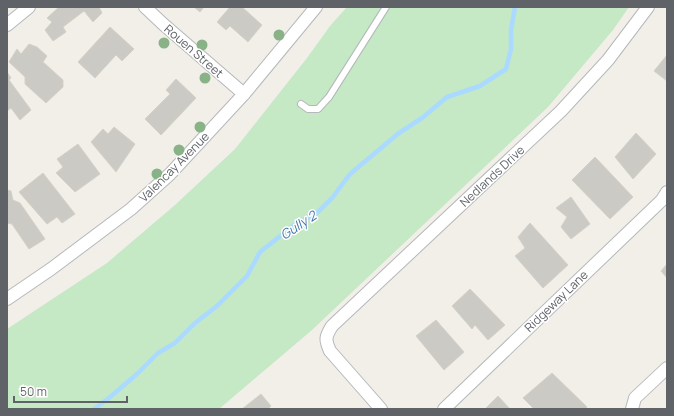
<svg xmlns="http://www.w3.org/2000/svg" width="674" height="416" font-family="Manrope,sans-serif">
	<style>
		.green { fill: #c5e8c5 }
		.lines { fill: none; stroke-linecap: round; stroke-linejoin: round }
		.stream { stroke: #aadaff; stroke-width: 4.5 }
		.building { fill: #cccac5; stroke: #d6d1c6 }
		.service-casing { stroke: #b5b8bc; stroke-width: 8 }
		.minor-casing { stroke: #b5b8bc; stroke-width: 14 }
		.service { stroke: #fff; stroke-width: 6 }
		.minor { stroke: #fff; stroke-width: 12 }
		.tree { fill: #89b387 }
		.labels { text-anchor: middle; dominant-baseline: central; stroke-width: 3; stroke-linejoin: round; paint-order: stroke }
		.street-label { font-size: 12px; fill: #5f6368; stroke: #fff }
		.water-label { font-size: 13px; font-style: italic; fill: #4174aa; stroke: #fff }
	</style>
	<rect width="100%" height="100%" fill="#f1efe8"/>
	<polygon class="green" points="347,7 629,7 613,30 548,107 312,330 219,409 7,409 7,329 107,263 175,205 235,149 307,58 330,26"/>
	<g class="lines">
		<polyline class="stream" points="94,409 109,398 137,374 158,353 175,343 195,323 217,306 247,276 260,252 293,226 318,212 332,198 350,174 399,133 422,118 447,97 480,86 506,69 511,49 511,30 515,7"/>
	</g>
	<g class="building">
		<polygon points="59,7 99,7 102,13 93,22 84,11 63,27 66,32 53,41 45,30 52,22 47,18"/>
		<polygon points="194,7 204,7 200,12"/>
		<polygon points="230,7 242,7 262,25 248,42 230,26 226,30 217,22"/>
		<polygon points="110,27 134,49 122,61 116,55 95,78 78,62"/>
		<polygon points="29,44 37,47 47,56 43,62 63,80 63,87 46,103 25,84 25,77 9,62 17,49 21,54"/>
		<polygon points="667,55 667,81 654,71"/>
		<polygon points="7,72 11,78 9,80 31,110 20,120 11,108 7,111"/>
		<polygon points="176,79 196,98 161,135 145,119 170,94 166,90"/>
		<polygon points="114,127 135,144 116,172 91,142 103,129 108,134"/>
		<polygon points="636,133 656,154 633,179 615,157"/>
		<polygon points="78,144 100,174 75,192 56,173 63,167 57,159"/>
		<polygon points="595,157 633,197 610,219 572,180"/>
		<polygon points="43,173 75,214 62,223 57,217 47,224 19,192"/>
		<polygon points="7,190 11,191 13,200 20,203 45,239 29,249 12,224 7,223"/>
		<polygon points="571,197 590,224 571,239 561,227 567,217 556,208"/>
		<polygon points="530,223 568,265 543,288 515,256 525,248 518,237"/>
		<polygon points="667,264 667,278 661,271"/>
		<polygon points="470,289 505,325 488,340 475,325 472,329 452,306"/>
		<polygon points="436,320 464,352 444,370 416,336"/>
		<polygon points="552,373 587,407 585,409 534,409 523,398"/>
		<polygon points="261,394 271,406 268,409 242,409"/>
		<polygon points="498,396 510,409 485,409"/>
	</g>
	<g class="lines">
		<g class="service-casing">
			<polyline id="service" points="301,104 308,109 318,109 329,97 386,7"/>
		</g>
		<g class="minor-casing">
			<g id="minor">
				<polyline points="145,7 163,24 244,94"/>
				<polyline points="7,25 29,7"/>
				<polyline points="7,299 51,269 131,209 170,174 244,94 316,7"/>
				<path d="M381,409L330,351C325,340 325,337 332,326L561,111L608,60L648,7"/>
				<polyline points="444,409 662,200 667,192"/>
				<polyline points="632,409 635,398 667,368"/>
			</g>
		</g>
		<use href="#service" class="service"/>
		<use href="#minor" class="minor"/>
	</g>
	<g class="tree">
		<circle cx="279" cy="35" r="5.5"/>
		<circle cx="164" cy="43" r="5.5"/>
		<circle cx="202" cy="45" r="5.5"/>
		<circle cx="205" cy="78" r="5.5"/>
		<circle cx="200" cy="127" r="5.5"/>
		<circle cx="179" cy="150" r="5.5"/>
		<circle cx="157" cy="174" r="5.5"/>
	</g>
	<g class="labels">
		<g class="street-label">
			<text transform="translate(194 51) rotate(41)">Rouen Street</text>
			<text transform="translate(174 167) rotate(-45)">Valencay Avenue</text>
			<text transform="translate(492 176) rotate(-43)">Nedlands Drive</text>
			<text transform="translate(556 301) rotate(-44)">Ridgeway Lane</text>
		</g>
		<g class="water-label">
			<text transform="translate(298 225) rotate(-34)">Gully 2</text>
		</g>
	</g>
	<rect width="674" height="416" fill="none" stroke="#5f6368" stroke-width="16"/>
	<path d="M14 396v6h113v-6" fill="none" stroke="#5f6368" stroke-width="2"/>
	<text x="20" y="396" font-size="12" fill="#5f6368" stroke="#ffffff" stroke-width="3" paint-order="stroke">50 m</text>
</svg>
